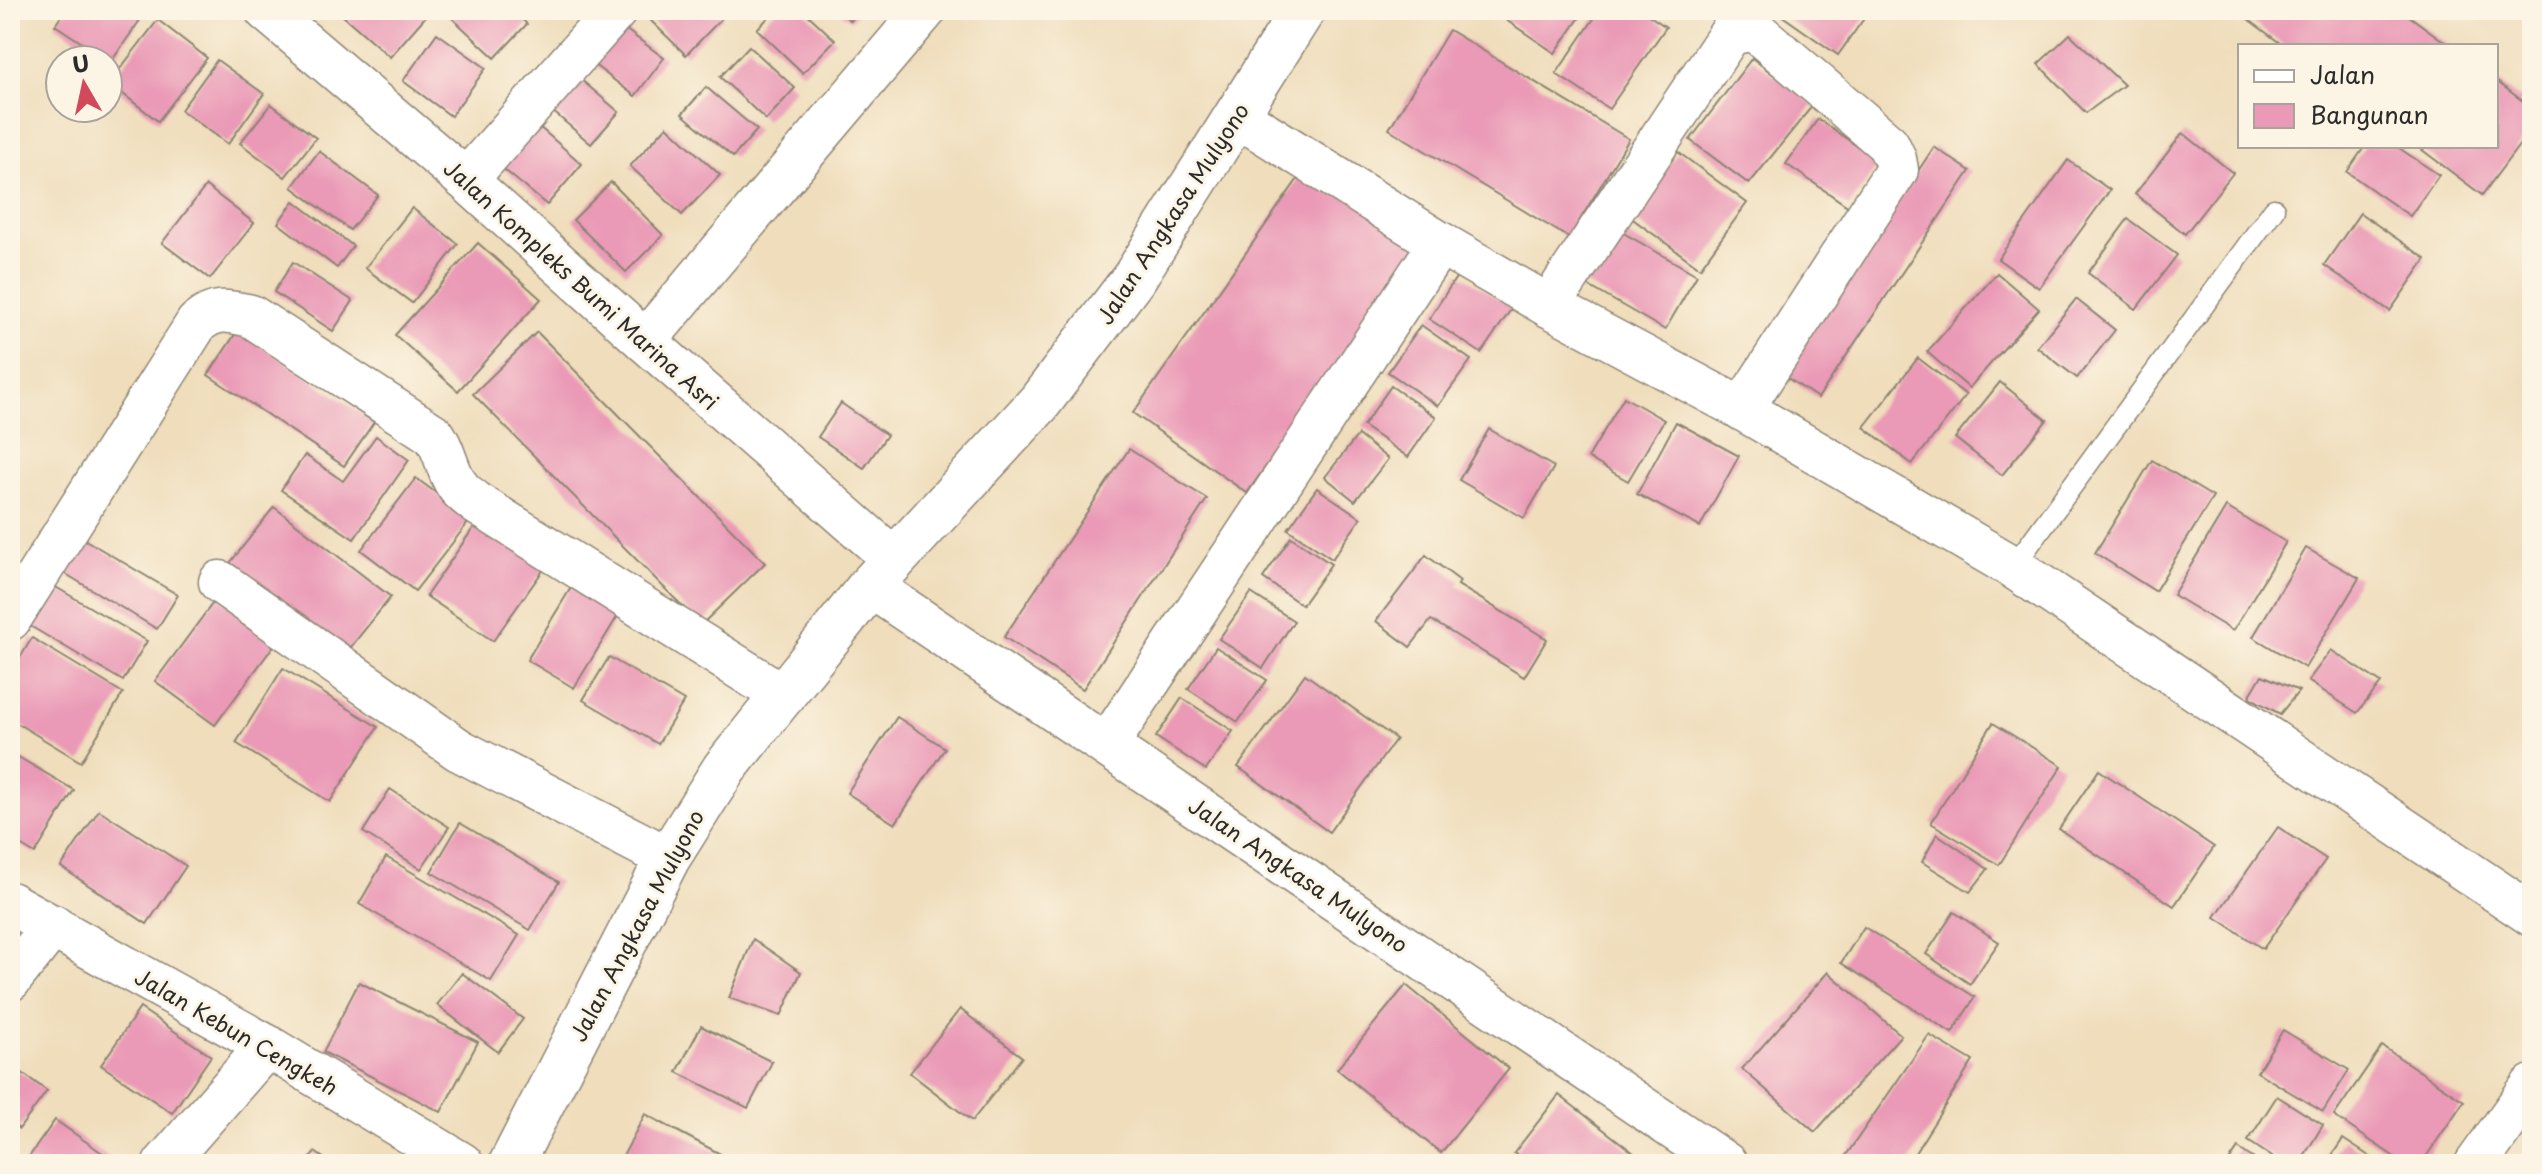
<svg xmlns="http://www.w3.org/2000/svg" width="2542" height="1174" font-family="'Playpen Sans',sans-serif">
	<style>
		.building { fill: #ea99b6 }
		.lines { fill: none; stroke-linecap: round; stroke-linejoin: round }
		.service-casing { stroke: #8d8473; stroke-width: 23 }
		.minor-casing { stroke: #8d8473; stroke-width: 45 }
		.secondary-casing { stroke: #8d8473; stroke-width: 47 }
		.service { stroke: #fff; stroke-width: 20 }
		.minor { stroke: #fff; stroke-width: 42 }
		.secondary { stroke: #fff; stroke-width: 44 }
		.labels { text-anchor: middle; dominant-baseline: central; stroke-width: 6; stroke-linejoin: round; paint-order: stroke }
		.street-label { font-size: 22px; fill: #2b2b2b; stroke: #fcf5e5 }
	</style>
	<rect width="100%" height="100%" fill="#fcf5e5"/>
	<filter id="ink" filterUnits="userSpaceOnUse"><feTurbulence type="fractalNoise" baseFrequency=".0125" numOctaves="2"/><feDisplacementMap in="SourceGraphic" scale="16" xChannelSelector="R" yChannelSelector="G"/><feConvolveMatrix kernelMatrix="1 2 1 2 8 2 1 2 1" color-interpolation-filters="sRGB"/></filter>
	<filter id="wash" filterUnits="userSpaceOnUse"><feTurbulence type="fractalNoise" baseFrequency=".006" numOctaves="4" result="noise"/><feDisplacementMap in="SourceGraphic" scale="32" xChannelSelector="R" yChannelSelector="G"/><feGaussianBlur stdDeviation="1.8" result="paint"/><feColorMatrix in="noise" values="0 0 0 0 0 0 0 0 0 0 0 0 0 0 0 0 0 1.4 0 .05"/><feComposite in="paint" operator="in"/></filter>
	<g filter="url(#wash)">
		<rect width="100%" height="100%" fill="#efddbb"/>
		<g id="blocks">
			<g class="building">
				<polygon points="66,10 147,10 111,62 55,25"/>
				<polygon points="344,10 419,10 426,16 390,57 341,14"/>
				<polygon points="458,10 512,10 527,24 495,58 451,17"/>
				<polygon points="647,10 716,10 723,17 686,55 643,13"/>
				<polygon points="776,10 803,10 835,40 803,73 757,29"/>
				<polygon points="837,10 860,10 851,21"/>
				<polygon points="1491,10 1585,10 1555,53"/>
				<polygon points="1600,10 1641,10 1666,27 1609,109 1556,74"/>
				<polygon points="1784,10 1870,10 1838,55 1781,15"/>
				<polygon points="2236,10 2401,10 2450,46 2284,46"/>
				<polygon points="158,20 207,58 158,121 109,83"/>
				<polygon points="621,26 664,58 635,96 592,63"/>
				<polygon points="1449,30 1629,139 1569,238 1389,129"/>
				<polygon points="437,33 486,68 451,116 403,81"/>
				<polygon points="2070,34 2124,85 2086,113 2038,64"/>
				<polygon points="749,46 795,88 766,120 720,77"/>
				<polygon points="1752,58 1813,105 1749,184 1690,140"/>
				<polygon points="217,60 264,94 228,144 181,110"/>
				<polygon points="572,72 619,112 591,144 544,104"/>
				<polygon points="2496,81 2532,108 2532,128 2482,195 2417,146 2496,146"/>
				<polygon points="706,87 757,130 733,157 682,114"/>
				<polygon points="271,104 316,138 285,177 240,143"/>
				<polygon points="1818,119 1880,162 1849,207 1786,164"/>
				<polygon points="537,125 582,164 547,205 501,167"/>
				<polygon points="667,126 720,175 682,215 630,166"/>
				<polygon points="2183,133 2233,173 2185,234 2135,194"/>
				<polygon points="2365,146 2396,146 2439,175 2410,216 2347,172"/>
				<polygon points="1934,147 1970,171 1818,398 1783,375"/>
				<polygon points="319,151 378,195 350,230 292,187"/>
				<polygon points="1678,152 1747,203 1700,268 1630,217"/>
				<polygon points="2068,160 2110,190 2039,288 1998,259"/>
				<polygon points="1307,166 1422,247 1247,493 1133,413"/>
				<polygon points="611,182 663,235 626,272 573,220"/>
				<polygon points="206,186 254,223 210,279 162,243"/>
				<polygon points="294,201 353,246 337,268 278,223"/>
				<polygon points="412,208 458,244 412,303 365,268"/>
				<polygon points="2360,213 2426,259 2390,311 2324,265"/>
				<polygon points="2128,219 2177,255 2136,309 2088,273"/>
				<polygon points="1613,227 1697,275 1665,330 1580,281"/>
				<polygon points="478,243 541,299 458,391 395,335"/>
				<polygon points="293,262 353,301 333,331 274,292"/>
				<polygon points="1459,273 1512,308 1481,353 1429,319"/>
				<polygon points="1997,273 2039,309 1969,388 1927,352"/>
				<polygon points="2076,299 2115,330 2077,378 2037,347"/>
				<polygon points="1421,325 1471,360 1438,406 1388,372"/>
				<polygon points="238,330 374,422 344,466 208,375"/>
				<polygon points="537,332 765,563 701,625 473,394"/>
				<polygon points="1918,358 1966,395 1912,464 1864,427"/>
				<polygon points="2000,382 2047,420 2002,475 1955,438"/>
				<polygon points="1391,386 1436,417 1408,457 1363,426"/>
				<polygon points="1624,397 1664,420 1628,481 1588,458"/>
				<polygon points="841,403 887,435 864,468 818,437"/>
				<polygon points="1676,422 1739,456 1700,527 1637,494"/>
				<polygon points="1489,429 1554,467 1524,518 1459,480"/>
				<polygon points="1358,435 1388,459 1355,501 1325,477"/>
				<polygon points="376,436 409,460 354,539 281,490 305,455 343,481"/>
				<polygon points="1129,449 1207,499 1083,689 1004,637"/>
				<polygon points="2152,460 2213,497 2155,591 2095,553"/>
				<polygon points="416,478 471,519 415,591 361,550"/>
				<polygon points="1317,488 1361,518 1332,559 1288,529"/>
				<polygon points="274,507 391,597 346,653 230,563"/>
				<polygon points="2226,507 2286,542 2233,631 2173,595"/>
				<polygon points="479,520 546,566 493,641 426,596"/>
				<polygon points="77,535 178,595 157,629 56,568"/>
				<polygon points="1291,537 1331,564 1302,605 1263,578"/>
				<polygon points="2306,548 2359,578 2305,668 2253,637"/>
				<polygon points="1426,555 1460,581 1458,585 1547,639 1524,677 1431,620 1410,647 1376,621"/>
				<polygon points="578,576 625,604 574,688 527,660"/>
				<polygon points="54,586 147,641 123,681 30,626"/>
				<polygon points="1251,593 1294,621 1263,668 1219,639"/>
				<polygon points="218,596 278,640 215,725 155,681"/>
				<polygon points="32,638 123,693 81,762 10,719 10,674"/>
				<polygon points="1216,647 1267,680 1238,722 1188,689"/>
				<polygon points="2331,650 2381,683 2357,713 2308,681"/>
				<polygon points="609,657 684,701 658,744 583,700"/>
				<polygon points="283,668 378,727 330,802 236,743"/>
				<polygon points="1305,674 1396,739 1329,832 1238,767"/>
				<polygon points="2262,675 2299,691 2280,714 2249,697"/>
				<polygon points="1182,698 1233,731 1206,770 1156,737"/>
				<polygon points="897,717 945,748 895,824 847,793"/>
				<polygon points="1993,723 2062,766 1999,865 1931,823"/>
				<polygon points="10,752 74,790 35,854 10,839"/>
				<polygon points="2099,770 2214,847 2174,906 2059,829"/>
				<polygon points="390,789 449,827 421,869 363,832"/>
				<polygon points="99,810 186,866 147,924 61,867"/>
				<polygon points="460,823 559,882 530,930 431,872"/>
				<polygon points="2278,827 2326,859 2263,949 2215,917"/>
				<polygon points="1937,834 1988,869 1970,892 1922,862"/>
				<polygon points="386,857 519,935 491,981 359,904"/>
				<polygon points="1954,912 1999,942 1970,984 1926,954"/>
				<polygon points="1864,927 1975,997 1952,1033 1841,963"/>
				<polygon points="753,939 801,972 781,1016 729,998"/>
				<polygon points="1828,972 1901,1035 1815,1132 1742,1069"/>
				<polygon points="462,973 523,1019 498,1052 437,1005"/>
				<polygon points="359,982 478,1042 441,1112 323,1052"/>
				<polygon points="1406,985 1509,1069 1441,1153 1337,1069"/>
				<polygon points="140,1008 211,1056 172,1113 101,1065"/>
				<polygon points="960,1009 1022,1057 972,1121 910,1073"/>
				<polygon points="701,1026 772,1062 748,1108 677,1072"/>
				<polygon points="2283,1030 2349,1070 2323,1112 2257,1072"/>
				<polygon points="1929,1035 1973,1061 1908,1164 1840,1164"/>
				<polygon points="2382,1046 2464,1101 2421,1164 2405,1164 2334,1116"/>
				<polygon points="10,1064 47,1091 19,1129 10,1122"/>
				<polygon points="1559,1095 1648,1164 1527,1164 1514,1153"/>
				<polygon points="2277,1096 2323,1125 2299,1164 2283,1164 2248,1141"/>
				<polygon points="645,1114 726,1157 722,1164 619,1164"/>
				<polygon points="55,1120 118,1164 24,1164"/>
				<polygon points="2343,1139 2381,1164 2326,1164"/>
				<polygon points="2238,1148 2261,1164 2227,1164"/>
				<polygon points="315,1152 332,1164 306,1164"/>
			</g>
		</g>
	</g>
	<g filter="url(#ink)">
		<use href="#blocks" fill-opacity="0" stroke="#8d8473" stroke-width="2"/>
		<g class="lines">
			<g class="service-casing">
				<polyline id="service" points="2013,567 2274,209"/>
			</g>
			<g class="minor-casing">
				<g id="minor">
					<polyline points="266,10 466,180 645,341 895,560"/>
					<polyline points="1236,115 1440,243 1549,306 1742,409 2013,567 2532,915"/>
					<polyline points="466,180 616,10"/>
					<polyline points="1549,306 1730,34 1750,30 1758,33 1888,144 1895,159 1897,170 1742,409"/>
					<polyline points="645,341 925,10"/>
					<polyline points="220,582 459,750 668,858"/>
					<polyline points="870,586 1726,1164"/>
					<path d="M10,619L197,323C216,307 228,311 251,316L434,435C446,451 447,474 460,489C464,494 471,498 476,503L784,696"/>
					<polyline points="1107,745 1440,243"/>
					<polyline points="10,903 267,1046 462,1164"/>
					<polyline points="10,980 53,926"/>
					<polyline points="164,1164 267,1046"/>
					<polyline points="2476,1164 2532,1086"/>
				</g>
			</g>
			<g class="secondary-casing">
				<polyline id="secondary" points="511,1164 668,858 724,769 870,586 1039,403 1134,278 1303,10"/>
			</g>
			<use href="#service" class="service"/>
			<use href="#minor" class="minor"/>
			<use href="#secondary" class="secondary"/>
		</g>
	</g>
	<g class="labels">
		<g class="street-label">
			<text transform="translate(1172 213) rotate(-57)">Jalan Angkasa Mulyono</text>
			<text transform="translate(582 284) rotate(42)">Jalan Kompleks Bumi Marina Asri</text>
			<text transform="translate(1299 874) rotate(34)">Jalan Angkasa Mulyono</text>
			<text transform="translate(636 925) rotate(-62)">Jalan Angkasa Mulyono</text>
			<text transform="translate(237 1031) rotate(30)">Jalan Kebun Cengkeh</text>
		</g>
	</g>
	<rect width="2542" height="1174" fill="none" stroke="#fcf5e5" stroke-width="40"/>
	<rect x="2238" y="44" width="260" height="104" fill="#fcf5e5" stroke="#a8a49b" stroke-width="2"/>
	<rect x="2254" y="70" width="40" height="12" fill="#ffffff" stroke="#a8a49b" stroke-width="2"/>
	<text x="2310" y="84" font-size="24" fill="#2b2b2b">Jalan</text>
	<rect x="2254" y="104" width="40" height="24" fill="#ea99b6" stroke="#a8a49b" stroke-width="2"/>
	<text x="2310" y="124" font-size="24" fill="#2b2b2b">Bangunan</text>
	<g transform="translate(84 84) rotate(351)"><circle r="38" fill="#fcf5e5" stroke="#a8a49b" stroke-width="2"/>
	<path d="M0-6L14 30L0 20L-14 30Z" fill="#d1495b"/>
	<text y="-12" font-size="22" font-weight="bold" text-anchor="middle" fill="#2b2b2b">U</text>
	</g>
</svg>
